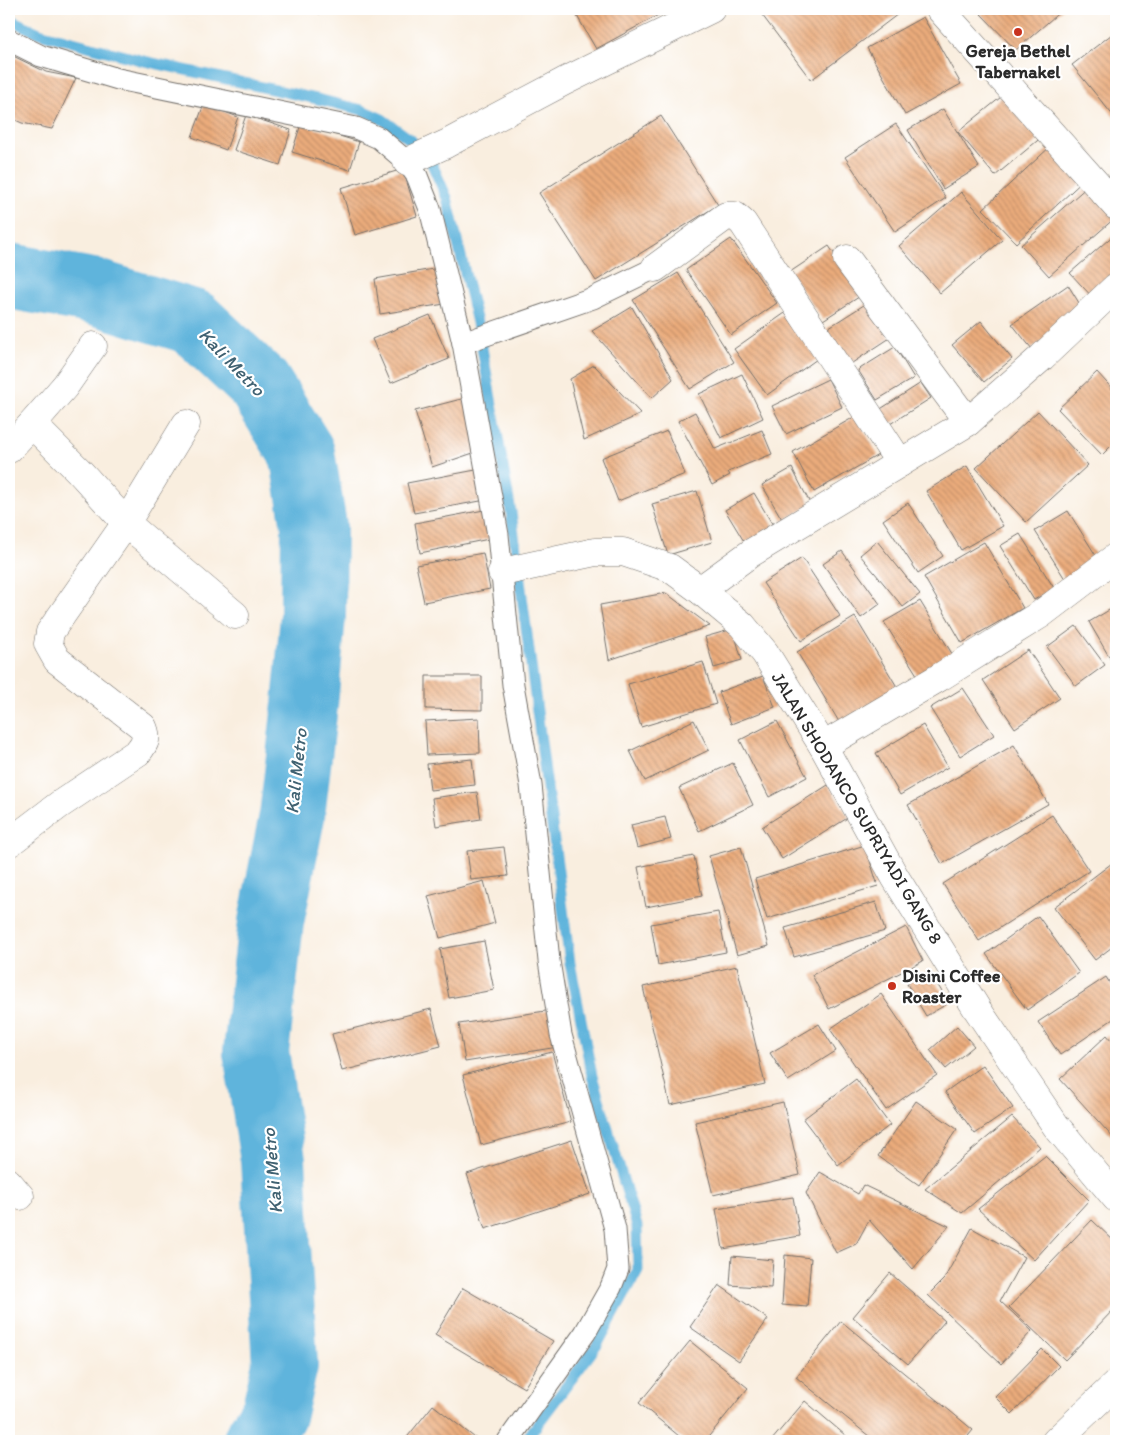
<svg xmlns="http://www.w3.org/2000/svg" width="1125" height="1450" font-family="Itim,sans-serif">
	<style>
		.lines { fill: none; stroke-linecap: round; stroke-linejoin: round }
		.stream { stroke: #5fb4dc; stroke-width: 11 }
		.river { stroke: #5fb4dc; stroke-width: 66 }
		.building { fill: url(#building-back-hatch) }
		.service-casing { stroke: #736f6a; stroke-width: 23 }
		.minor-casing { stroke: #736f6a; stroke-width: 29 }
		.primary-casing { stroke: #736f6a; stroke-width: 29 }
		.service { stroke: #fff; stroke-width: 21 }
		.minor { stroke: #fff; stroke-width: 28 }
		.primary { stroke: #fff; stroke-width: 28 }
		.poi-dot { fill: #c8321e; stroke: #fff; stroke-width: 2 }
		.labels { text-anchor: middle; dominant-baseline: central; stroke-width: 4.5; stroke-linejoin: round; paint-order: stroke }
		.poi-label { font-size: 18px; font-weight: bold; fill: #2b2b2b; stroke: #fff }
		.street-label { font-size: 18px; fill: #2b2b2b; stroke: #fff }
		.water-label { font-size: 19px; font-style: italic; fill: #406272; stroke: #fff }
	</style>
	<defs>
		<pattern id="building-back-hatch" width="6" height="6" patternUnits="userSpaceOnUse" patternTransform="scale(1.25)"><rect width="6" height="6" fill="#ebac7c"/><path d="M-1 5l2 2M0 0l6 6M5-1l2 2" fill="none" stroke="#bf8c66"/></pattern>
	</defs>
	<rect width="100%" height="100%" fill="#fff"/>
	<filter id="ink" filterUnits="userSpaceOnUse"><feTurbulence type="fractalNoise" baseFrequency=".02" numOctaves="2"/><feDisplacementMap in="SourceGraphic" scale="10" xChannelSelector="R" yChannelSelector="G"/><feConvolveMatrix kernelMatrix="1 2 1 2 8 2 1 2 1" color-interpolation-filters="sRGB"/></filter>
	<filter id="wash" filterUnits="userSpaceOnUse"><feTurbulence type="fractalNoise" baseFrequency=".0096" numOctaves="4" result="noise"/><feDisplacementMap in="SourceGraphic" scale="20" xChannelSelector="R" yChannelSelector="G"/><feGaussianBlur stdDeviation="1.12" result="paint"/><feColorMatrix in="noise" values="0 0 0 0 0 0 0 0 0 0 0 0 0 0 0 0 0 1.4 0 .05"/><feComposite in="paint" operator="in"/></filter>
	<g filter="url(#wash)">
		<rect width="100%" height="100%" fill="#f9eedf"/>
		<g class="lines">
			<polyline class="stream" points="9,19 39,33 144,61 317,99 362,110 382,119 411,140 432,164 447,198 479,331 511,512 570,963 592,1076 637,1226 638,1270 597,1345 525,1441"/>
			<polyline class="river" points="9,276 92,291 193,322 259,384 302,453 314,526 313,616 305,705 292,816 271,922 256,1052 273,1160 285,1365 274,1412 256,1441"/>
		</g>
		<g id="blocks">
			<g class="building">
				<polygon points="317,9 331,9 319,14"/>
				<polygon points="573,9 659,9 662,13 596,49"/>
				<polygon points="763,9 901,9 902,11 811,80 759,11"/>
				<polygon points="987,9 1063,9 1016,50 981,14"/>
				<polygon points="923,17 961,84 905,115 867,48"/>
				<polygon points="1116,31 1116,117 1115,118 1072,65"/>
				<polygon points="9,54 46,72 76,78 52,129 22,123 9,117"/>
				<polygon points="1006,93 1043,136 995,176 958,132"/>
				<polygon points="204,104 238,117 226,150 192,137"/>
				<polygon points="943,109 979,167 943,189 908,130"/>
				<polygon points="246,115 291,130 280,165 234,150"/>
				<polygon points="661,116 718,205 596,281 539,193"/>
				<polygon points="301,124 359,142 350,170 292,152"/>
				<polygon points="896,124 946,198 895,232 845,157"/>
				<polygon points="1053,144 1086,178 1016,243 983,209"/>
				<polygon points="403,169 417,216 355,235 341,188"/>
				<polygon points="1089,185 1116,217 1049,276 1021,245"/>
				<polygon points="961,192 1002,240 940,293 899,246"/>
				<polygon points="1116,233 1116,279 1095,300 1070,273"/>
				<polygon points="731,239 777,303 731,335 686,270"/>
				<polygon points="829,246 862,295 823,320 790,272"/>
				<polygon points="439,268 445,304 380,314 375,279"/>
				<polygon points="678,273 734,362 690,389 633,300"/>
				<polygon points="1068,285 1084,311 1032,349 1012,324"/>
				<polygon points="867,303 890,338 849,365 826,329"/>
				<polygon points="632,307 673,379 652,398 592,331"/>
				<polygon points="785,313 817,359 767,395 734,349"/>
				<polygon points="430,315 449,359 391,383 372,339"/>
				<polygon points="981,321 1012,359 984,382 952,345"/>
				<polygon points="895,347 914,378 877,400 858,370"/>
				<polygon points="594,365 641,414 584,440 570,379"/>
				<polygon points="1097,372 1116,393 1116,441 1102,455 1058,409"/>
				<polygon points="742,374 763,418 721,438 699,394"/>
				<polygon points="828,379 842,407 786,434 772,406"/>
				<polygon points="921,383 931,398 890,424 879,410"/>
				<polygon points="465,398 482,450 432,467 415,411"/>
				<polygon points="1038,411 1088,465 1026,522 976,468"/>
				<polygon points="695,412 715,449 762,430 772,454 728,472 730,475 712,485 678,421"/>
				<polygon points="856,416 878,455 814,492 793,452"/>
				<polygon points="667,431 685,474 618,501 601,458"/>
				<polygon points="967,466 1003,526 961,550 926,491"/>
				<polygon points="792,468 811,505 783,521 762,485"/>
				<polygon points="481,469 486,500 414,513 407,483"/>
				<polygon points="697,491 712,542 668,555 652,504"/>
				<polygon points="754,493 774,527 745,543 725,510"/>
				<polygon points="908,503 943,556 918,573 883,520"/>
				<polygon points="484,510 489,539 420,553 415,523"/>
				<polygon points="1068,511 1100,562 1067,582 1035,531"/>
				<polygon points="1020,534 1054,588 1034,600 1000,546"/>
				<polygon points="877,541 920,594 903,607 860,555"/>
				<polygon points="984,542 1023,608 962,643 924,577"/>
				<polygon points="842,551 880,604 861,618 823,564"/>
				<polygon points="483,553 490,589 424,602 416,565"/>
				<polygon points="802,558 840,616 801,641 763,583"/>
				<polygon points="666,593 710,626 609,660 600,605"/>
				<polygon points="920,601 954,657 919,678 884,622"/>
				<polygon points="1116,606 1116,657 1111,660 1089,622"/>
				<polygon points="855,617 899,690 841,725 797,652"/>
				<polygon points="1076,626 1105,665 1076,686 1047,647"/>
				<polygon points="733,629 742,660 714,668 705,637"/>
				<polygon points="1028,650 1060,698 1015,728 983,680"/>
				<polygon points="703,662 716,704 641,727 628,684"/>
				<polygon points="426,676 482,676 482,710 426,709"/>
				<polygon points="763,676 775,707 731,724 719,692"/>
				<polygon points="963,688 994,735 960,756 930,708"/>
				<polygon points="479,718 480,753 427,755 425,721"/>
				<polygon points="694,720 709,750 645,781 630,751"/>
				<polygon points="777,721 807,777 769,797 740,740"/>
				<polygon points="923,725 948,767 900,795 876,753"/>
				<polygon points="1014,745 1048,804 942,864 908,805"/>
				<polygon points="472,759 475,785 430,790 427,764"/>
				<polygon points="733,763 753,805 699,831 679,788"/>
				<polygon points="828,785 849,817 782,859 762,827"/>
				<polygon points="477,792 481,819 436,826 432,798"/>
				<polygon points="1052,815 1089,871 979,941 943,884"/>
				<polygon points="665,817 671,839 637,848 631,825"/>
				<polygon points="865,845 878,886 767,919 755,879"/>
				<polygon points="504,847 508,876 471,880 467,851"/>
				<polygon points="741,847 769,946 737,955 709,856"/>
				<polygon points="694,856 702,896 646,907 638,867"/>
				<polygon points="1116,860 1116,944 1095,960 1054,907"/>
				<polygon points="484,881 495,923 440,938 428,896"/>
				<polygon points="876,902 885,931 794,957 785,928"/>
				<polygon points="718,912 726,952 658,965 651,924"/>
				<polygon points="1038,916 1079,973 1027,1010 986,954"/>
				<polygon points="906,927 923,961 829,1009 812,975"/>
				<polygon points="484,941 494,990 449,998 440,949"/>
				<polygon points="737,966 765,1084 670,1105 643,987"/>
				<polygon points="929,971 949,1003 926,1016 907,984"/>
				<polygon points="1106,977 1116,993 1116,1017 1060,1055 1038,1022"/>
				<polygon points="881,994 937,1075 886,1110 830,1029"/>
				<polygon points="431,1009 441,1046 342,1071 332,1034"/>
				<polygon points="552,1010 558,1047 465,1062 459,1024"/>
				<polygon points="819,1024 836,1051 788,1081 770,1053"/>
				<polygon points="957,1026 974,1046 946,1069 930,1050"/>
				<polygon points="1107,1035 1116,1046 1116,1141 1060,1079"/>
				<polygon points="552,1052 571,1122 481,1145 463,1075"/>
				<polygon points="983,1065 1013,1108 975,1134 945,1092"/>
				<polygon points="856,1079 890,1125 838,1165 803,1119"/>
				<polygon points="916,1101 957,1129 919,1185 878,1156"/>
				<polygon points="783,1102 800,1175 713,1195 695,1122"/>
				<polygon points="1012,1117 1040,1147 962,1213 925,1189"/>
				<polygon points="572,1140 590,1194 485,1229 467,1174"/>
				<polygon points="1045,1156 1089,1200 1034,1260 978,1209"/>
				<polygon points="820,1172 858,1194 863,1185 949,1226 913,1269 869,1220 856,1244 836,1253 806,1193"/>
				<polygon points="793,1197 800,1236 723,1249 716,1209"/>
				<polygon points="1092,1220 1116,1243 1116,1307 1065,1360 1009,1307"/>
				<polygon points="972,1228 1024,1257 1000,1301 1032,1331 1001,1364 928,1295 944,1279"/>
				<polygon points="785,1255 811,1258 807,1307 782,1305"/>
				<polygon points="732,1256 773,1260 771,1288 730,1285"/>
				<polygon points="890,1273 945,1321 908,1364 853,1317"/>
				<polygon points="719,1285 768,1319 739,1361 690,1327"/>
				<polygon points="463,1288 553,1341 524,1388 435,1335"/>
				<polygon points="841,1321 973,1430 964,1441 875,1441 796,1377"/>
				<polygon points="690,1341 748,1388 705,1441 685,1441 639,1403"/>
				<polygon points="1042,1349 1059,1366 1012,1414 995,1397"/>
				<polygon points="805,1401 852,1441 771,1441"/>
				<polygon points="433,1405 479,1441 404,1441"/>
			</g>
		</g>
	</g>
	<g filter="url(#ink)">
		<use href="#blocks" fill-opacity="0" stroke="#736f6a" stroke-width="1"/>
		<g class="lines">
			<g class="service-casing">
				<g id="service">
					<polyline points="9,40 41,56 118,79 356,128 379,138 407,162 417,176 430,209 463,343 498,535 513,685 531,785 549,961 561,1035 615,1229 618,1269 611,1287 585,1333 508,1441"/>
					<polyline points="463,343 593,298 655,268"/>
				</g>
			</g>
			<g class="minor-casing">
				<g id="minor">
					<polyline points="940,9 1116,206"/>
					<polyline points="407,162 446,144 565,81 711,9"/>
					<polyline points="847,259 968,422"/>
					<polyline points="655,268 726,216 735,216 743,223 900,463"/>
					<polyline points="32,424 65,386 93,346"/>
					<polyline points="9,449 32,424 80,472 126,523 235,615"/>
					<polyline points="502,572 595,552 623,552 670,568 700,590 742,625 765,653 823,746 895,877 977,1009 1056,1126 1116,1198"/>
					<polyline points="700,590 751,553 968,422 1042,357 1116,287"/>
					<polyline points="823,746 940,677 1041,614 1116,557"/>
					<path d="M9,843L59,805L138,752C145,743 148,738 143,727L57,660L48,644L50,632L126,523L186,424"/>
					<polyline points="9,1183 20,1196"/>
				</g>
			</g>
			<g class="primary-casing">
				<polyline id="primary" points="1056,1441 1116,1384"/>
			</g>
			<use href="#service" class="service"/>
			<use href="#minor" class="minor"/>
			<use href="#primary" class="primary"/>
		</g>
	</g>
	<g class="poi-dot">
		<circle cx="1018" cy="32" r="5"/>
		<circle cx="892" cy="986" r="5"/>
	</g>
	<g class="labels">
		<g class="poi-label">
			<text x="1018" y="51">Gereja Bethel<tspan x="1018" dy="21">Tabernakel</tspan></text>
			<text x="902" y="976" text-anchor="start">Disini Coffee<tspan x="902" dy="21">Roaster</tspan></text>
		</g>
		<g class="street-label">
			<text transform="translate(857 808) rotate(59)">JALAN SHODANCO SUPRIYADI GANG 8</text>
		</g>
		<g class="water-label">
			<text transform="translate(232 362) rotate(46)">Kali Metro</text>
			<text transform="translate(296 771) rotate(-84)">Kali Metro</text>
			<text transform="translate(272 1171) rotate(-95)">Kali Metro</text>
		</g>
	</g>
	<rect width="1125" height="1450" fill="none" stroke="#fff" stroke-width="30"/>
</svg>
